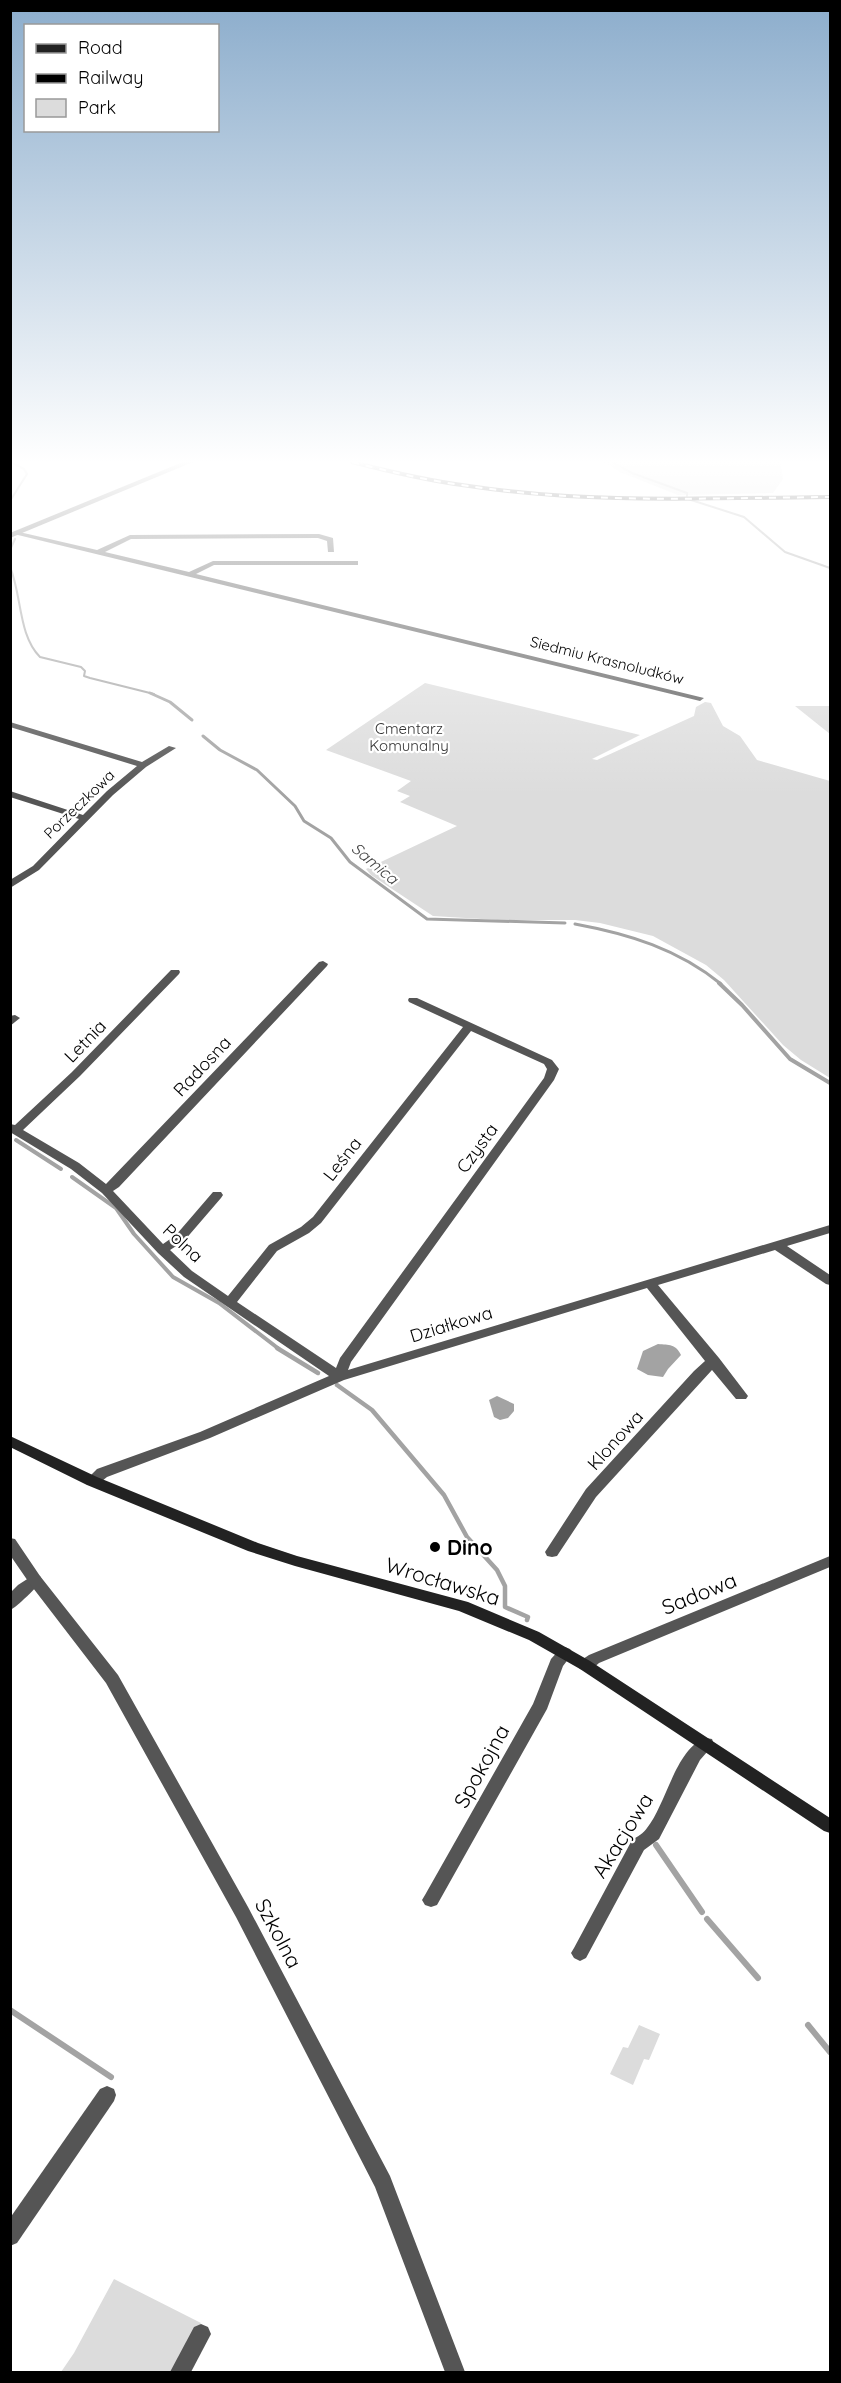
<svg xmlns="http://www.w3.org/2000/svg" width="841" height="2383" font-family="Quicksand,sans-serif">
	<style>
		.green { fill: #dcdcdc }
		.water { fill: #a3a3a3 }
		.lines { fill: none; stroke-linecap: round; stroke-linejoin: round }
		.stream-far4 { stroke: #a3a3a3; stroke-width: 2 }
		.stream-far3 { stroke: #a3a3a3; stroke-width: 3 }
		.stream-far2 { stroke: #a3a3a3; stroke-width: 4 }
		.stream-far1 { stroke: #a3a3a3; stroke-width: 4.5 }
		.stream { stroke: #a3a3a3; stroke-width: 6 }
		.minor { fill: #555; fill-rule: evenodd }
		.tertiary { fill: #555; fill-rule: evenodd }
		.secondary { fill: #222; fill-rule: evenodd }
		.rail-casing { stroke: #000; stroke-width: 4 }
		.rail { stroke: #fff; stroke-width: 2; stroke-dasharray: 7; stroke-linecap: butt }
		.poi-dot { fill: #000; stroke: #fff; stroke-width: 2 }
		.labels { text-anchor: middle; dominant-baseline: central; stroke-width: 4.5; stroke-linejoin: round; paint-order: stroke }
		.far-street-label { font-size: 15px; fill: #000; stroke: #fff }
		.far-park-label { font-size: 15px; fill: #333; stroke: #fff }
		.far-water-label { font-size: 16px; font-style: italic; fill: #444; stroke: #fff }
		.street-label { font-size: 18px; fill: #000; stroke: #fff }
		.near-poi-label { font-size: 21px; font-weight: bold; fill: #000; stroke: #fff; text-anchor: start }
		.near-street-label { font-size: 21px; fill: #000; stroke: #fff }
	</style>
	<rect width="100%" height="100%" fill="#fff"/>
	<g class="green">
		<polygon points="603,462 778,462 781,465 783,479 773,493 678,495 620,472"/>
		<polygon points="425,683 640,735 592,759 597,760 694,716 696,707 705,702 711,703 723,726 740,736 757,760 830,781 830,1078 801,1060 783,1045 724,980 706,965 653,936 600,923 575,920 498,920 433,916 371,875 366,869 457,826 400,802 410,796 397,791 411,781 326,750"/>
		<polygon points="795,706 830,706 830,734"/>
		<polygon points="639,2025 660,2034 649,2060 644,2059 633,2085 610,2074 623,2047 628,2048"/>
		<polygon points="114,2279 201,2323 174,2372 61,2372 74,2353"/>
	</g>
	<g class="water">
		<path d="M658,1344C669,1345 676,1344 681,1355L668,1369L663,1377L648,1375L637,1369L643,1351Z"/>
		<polygon points="497,1396 514,1404 514,1411 508,1418 500,1420 494,1417 489,1400"/>
	</g>
	<g class="lines">
		<g class="stream-far4">
			<polyline points="612,462 632,473 687,493 687,496"/>
			<polyline points="688,499 744,517 785,552 830,568"/>
			<polyline points="10,501 27,474 24,469 11,462"/>
			<polyline points="10,550 15,539"/>
			<path d="M10,567C22,595 18,635 40,657L81,667L85,671L84,676L90,678L154,694"/>
		</g>
		<g class="stream-far3">
			<polyline points="150,693 170,702 192,720"/>
			<polyline points="203,736 220,750 257,770 295,806 304,821 331,838 350,862 427,919 565,923"/>
			<path d="M575,924C629,934 678,949 721,984"/>
		</g>
		<g class="stream-far2">
			<polyline points="719,983 742,1005 790,1059 830,1083"/>
			<polyline points="16,1140 61,1169"/>
			<polyline points="72,1177 116,1208 134,1234 173,1277 219,1303 279,1349"/>
		</g>
		<g class="stream-far1">
			<polyline points="277,1348 318,1373"/>
			<polyline points="337,1385 372,1410 444,1495 467,1537 497,1570 505,1586 505,1607 528,1617 527,1620"/>
		</g>
		<g class="stream">
			<polyline points="656,1845 702,1912"/>
			<polyline points="707,1919 758,1978"/>
			<polyline points="10,2010 111,2077"/>
			<polyline points="808,2025 830,2052"/>
		</g>
		<g class="minor">
			<polygon points="15,531 97,550 130,535 319,534 333,538 334,552 328,552 327,541 318,538 131,539 105,552 189,572 213,561 358,561 358,565 214,565 196,574 704,698 700,701 18,535 14,533"/>
			<polygon points="10,722 142,762 169,746 176,748 146,767 113,795 39,870 10,888 10,880 33,866 79,819 10,797 10,791 83,815 107,791 137,766 10,727"/>
			<path d="M323,961L328,964L327,966L119,1187L113,1191L163,1244L176,1235L213,1192H221L223,1195L221,1198L184,1241L170,1250L192,1271L228,1296L269,1245L301,1227L313,1217L463,1027L409,1002L408,1000L409,998H417L552,1060L559,1069L554,1080L351,1362L348,1370L830,1225V1233L787,1246L830,1275V1285L826,1284L775,1250L658,1285L719,1358L748,1396L746,1399H736L712,1370L596,1497L557,1556L552,1557L547,1556L545,1552L586,1489L694,1371L705,1361L647,1288L344,1380L210,1438L107,1477L97,1485H87L85,1481L97,1469L200,1432L329,1376L184,1277L158,1253L102,1193L71,1169L10,1132V1124L15,1125L72,1072L171,970H179L180,972L179,974L80,1076L23,1130L79,1163L106,1184L319,962ZM471,1031L544,1064L547,1069L544,1078L340,1358L336,1368L237,1302L277,1251L309,1233L321,1223Z"/>
			<polygon points="15,1015 20,1018 10,1026 10,1016"/>
			<path d="M830,1556V1567L599,1663C593,1668 588,1672 580,1669L577,1665L580,1661L589,1655Z"/>
			<path d="M35,1574L40,1576L42,1580C39,1585 16,1608 10,1610V1593L18,1585Z"/>
			<polygon points="565,1647 570,1649 573,1653 563,1666 547,1709 437,1905 431,1907 425,1905 422,1900 425,1895 533,1704 551,1659 560,1649"/>
			<path d="M706,1738L712,1739L714,1744L700,1760L659,1839L644,1850L586,1958L580,1961L574,1958L571,1953L574,1948L632,1840C637,1837 644,1833 647,1828C666,1805 676,1747 706,1738Z"/>
			<polygon points="107,2086 114,2089 116,2095 114,2101 17,2243 10,2246 10,2218 100,2089"/>
			<polygon points="201,2324 208,2327 211,2334 191,2372 170,2372 194,2327"/>
		</g>
		<g class="tertiary">
			<polygon points="183,462 193,462 10,538 10,533"/>
			<polygon points="10,1538 15,1539 40,1576 118,1675 248,1907 390,2176 465,2372 445,2372 375,2187 236,1917 106,1683 30,1584 10,1555"/>
		</g>
		<polygon class="secondary" points="10,1436 97,1477 258,1543 297,1556 468,1602 539,1632 590,1661 830,1818 830,1833 824,1831 580,1669 529,1640 459,1611 295,1566 248,1551 87,1485 10,1447"/>
		<g class="rail-casing">
			<path id="rail" d="M352,462C391,472 429,481 469,486C588,504 710,498 830,497"/>
		</g>
		<use href="#rail" class="rail"/>
	</g>
	<linearGradient id="sky" x2="0" y2="1"><stop stop-color="#8cadcc"/><stop offset="0.58" stop-color="#fff"/><stop offset="1" stop-color="#fff" stop-opacity="0"/></linearGradient>
	<rect width="841" height="796" fill="url(#sky)"/>
	<circle class="poi-dot" cx="435" cy="1547" r="6"/>
	<g class="labels">
		<g class="far-street-label">
			<text transform="translate(607 660) rotate(14)">Siedmiu Krasnoludków</text>
			<text transform="translate(79 804) rotate(-44)">Porzeczkowa</text>
		</g>
		<g class="far-park-label">
			<text x="409" y="728">Cmentarz<tspan x="409" dy="17">Komunalny</tspan></text>
		</g>
		<g class="far-water-label">
			<text transform="translate(375 863) rotate(40)">Samica</text>
		</g>
		<g class="street-label">
			<text transform="translate(85 1041) rotate(-46)">Letnia</text>
			<text transform="translate(202 1066) rotate(-47)">Radosna</text>
			<text transform="translate(477 1148) rotate(-54)">Czysta</text>
			<text transform="translate(342 1159) rotate(-52)">Leśna</text>
			<text transform="translate(183 1243) rotate(43)">Polna</text>
			<text transform="translate(451 1324) rotate(-17)">Działkowa</text>
			<text transform="translate(615 1440) rotate(-48)">Klonowa</text>
		</g>
		<g class="near-poi-label">
			<text x="447" y="1547">Dino</text>
		</g>
		<g class="near-street-label">
			<text transform="translate(443 1581) rotate(17)">Wrocławska</text>
			<text transform="translate(699 1593) rotate(-22)">Sadowa</text>
			<text transform="translate(481 1766) rotate(-61)">Spokojna</text>
			<text transform="translate(622 1835) rotate(-58)">Akacjowa</text>
			<text transform="translate(279 1933) rotate(62)">Szkolna</text>
		</g>
	</g>
	<rect width="841" height="2383" fill="none" stroke="#000000" stroke-width="24"/>
	<rect x="24" y="24" width="195" height="108" fill="#ffffff" stroke="#999999" stroke-width="1.5"/>
	<rect x="36" y="44" width="30" height="9" fill="#222222" stroke="#999999" stroke-width="1.5"/>
	<text x="78" y="54" font-size="18" fill="#000000">Road</text>
	<rect x="36" y="74" width="30" height="9" fill="#000000" stroke="#999999" stroke-width="1.5"/>
	<text x="78" y="84" font-size="18" fill="#000000">Railway</text>
	<rect x="36" y="99" width="30" height="18" fill="#dcdcdc" stroke="#999999" stroke-width="1.5"/>
	<text x="78" y="114" font-size="18" fill="#000000">Park</text>
</svg>
